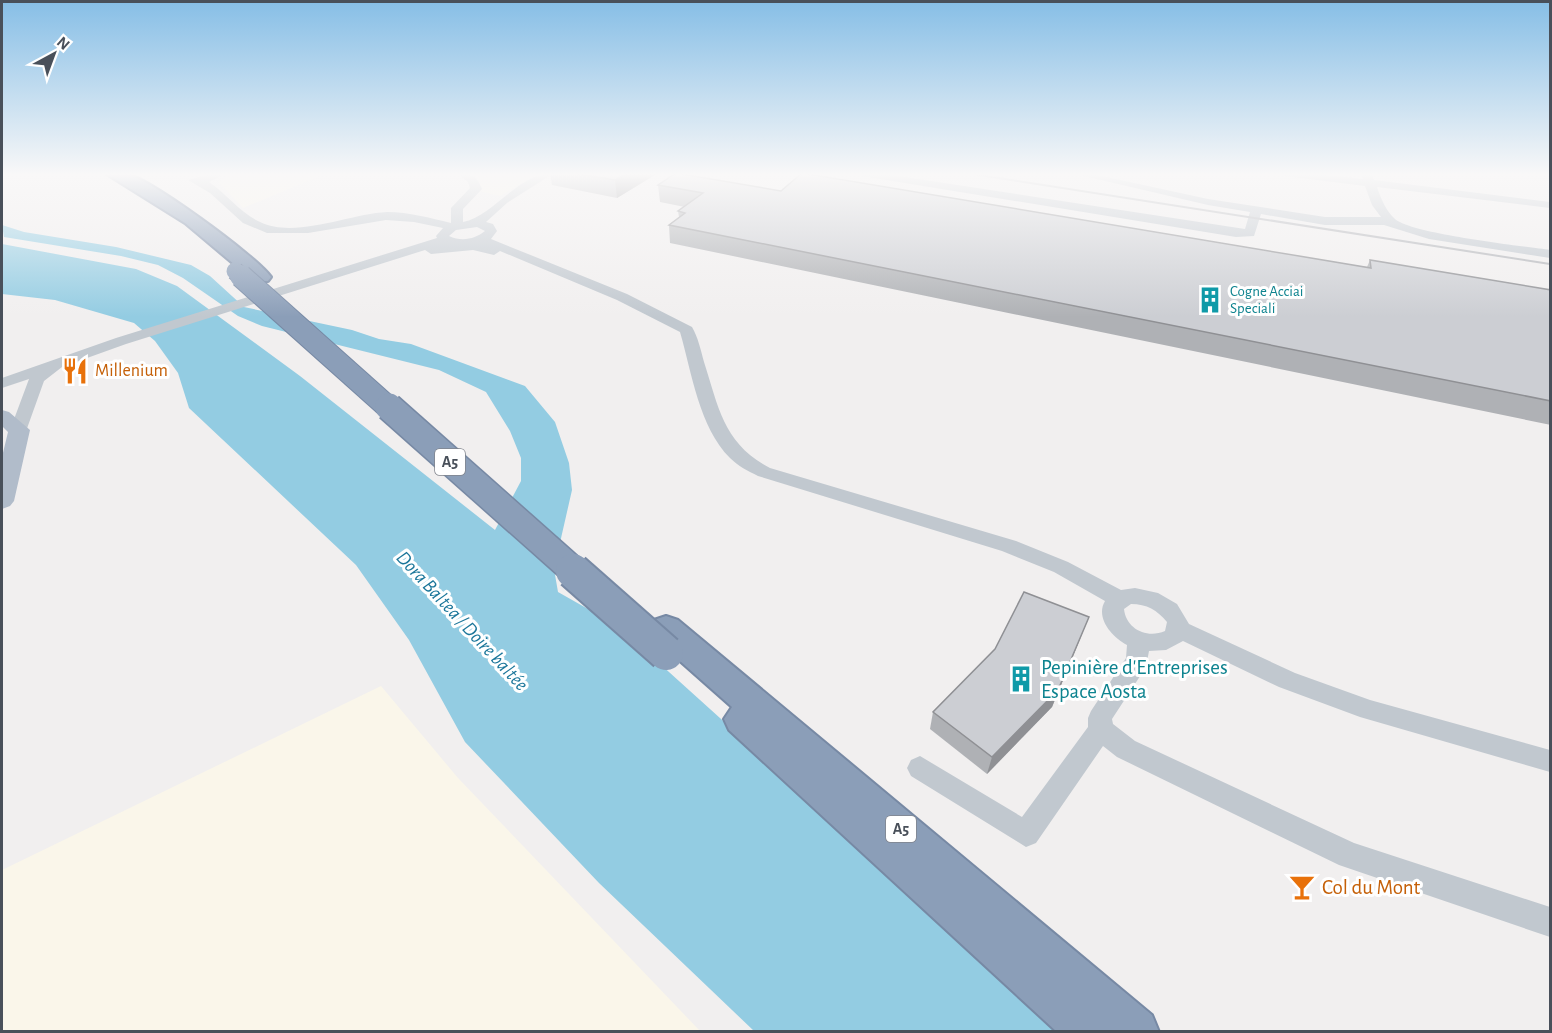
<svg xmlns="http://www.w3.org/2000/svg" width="1552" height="1033" font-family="'Alegreya Sans',sans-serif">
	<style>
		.commercial { fill: #faf6ea }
		.water { fill: #93cce2 }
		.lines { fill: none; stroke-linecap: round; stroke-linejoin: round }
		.highway-casing { stroke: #7789a4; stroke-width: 4 }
		.minor { fill: #c1c8cf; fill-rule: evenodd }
		.major { fill: #b1bcca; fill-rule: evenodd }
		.highway { fill: #8b9eb8; fill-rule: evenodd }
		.rail { stroke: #b1b3b8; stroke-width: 2 }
		.highway-bridge-far3-casing { stroke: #7789a4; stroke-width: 19; stroke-linecap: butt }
		.highway-bridge-far2-casing { stroke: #7789a4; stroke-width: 24; stroke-linecap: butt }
		.highway-bridge-far1-casing { stroke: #7789a4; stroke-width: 30; stroke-linecap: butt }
		.highway-bridge-casing { stroke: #7789a4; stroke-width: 38; stroke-linecap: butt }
		.highway-bridge-far3 { stroke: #8b9eb8; stroke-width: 17 }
		.highway-bridge-far2 { stroke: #8b9eb8; stroke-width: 22 }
		.highway-bridge-far1 { stroke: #8b9eb8; stroke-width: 27 }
		.highway-bridge { stroke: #8b9eb8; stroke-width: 34 }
		.wall { fill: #afb1b5 }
		.shaded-wall { fill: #8f9094 }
		.building { fill: #ccced3; stroke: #8f9094; stroke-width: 1.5 }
		.labels { text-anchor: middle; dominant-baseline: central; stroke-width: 6; stroke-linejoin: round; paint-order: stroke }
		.far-culture-label { font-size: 15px; fill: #0d838f; stroke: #fff; text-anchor: start }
		.shield { fill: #fff; stroke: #80848c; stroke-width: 1.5 }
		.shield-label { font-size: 16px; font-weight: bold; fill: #49505a }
		.food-label { font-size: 18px; fill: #c56008; stroke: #fff; text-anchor: start }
		.water-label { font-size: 20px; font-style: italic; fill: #1b769a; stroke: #fff }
		.near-culture-label { font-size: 21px; fill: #0d838f; stroke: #fff; text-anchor: start }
		.near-food-label { font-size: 21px; fill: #c56008; stroke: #fff; text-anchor: start }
	</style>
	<rect width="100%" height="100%" fill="#f1efef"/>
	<g class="commercial">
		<polygon points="235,173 327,173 243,208 218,182"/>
		<polygon points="472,173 539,173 500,196 479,191 480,182"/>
		<polygon points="381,686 458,778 700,1031 2,1031 2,870"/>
	</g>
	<polygon class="water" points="2,225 24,232 116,247 191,265 210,276 244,307 352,330 379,339 411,344 525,386 555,422 569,463 572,490 554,569 558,592 618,626 1067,1031 754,1031 599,883 465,742 409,640 356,565 189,408 178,373 155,341 134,323 55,300 2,294 2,244 136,269 177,286 300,376 495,530 521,481 521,458 510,431 486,392 439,370 262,326 238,316 183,278 158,265 121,256 4,237"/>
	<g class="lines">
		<g class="highway-casing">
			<g id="highway">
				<path d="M105,173C110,172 118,171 124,173C148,177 256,256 271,277L268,281H254L185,223Z"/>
				<polygon points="666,616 678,620 1152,1015 1159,1032 1057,1032 729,730 724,719 732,707 654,638 650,629 654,620"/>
			</g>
		</g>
		<g class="minor">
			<path d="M214,173H227L209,182C227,194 240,213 260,222C295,239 349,214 387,212C409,212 430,218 451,223V208L470,188L468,182L457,173C471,173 477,176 482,189L463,209V222C492,217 518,173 554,173L507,203L486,222L493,224L497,231L491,239L627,294L692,327C698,337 701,351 704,362C719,409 724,444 770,468L1016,541L1068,562L1121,590L1135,588L1158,593L1177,604L1189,624L1295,673L1370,700L1550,750V772L1360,717L1279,687L1183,641L1166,650L1149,651L1146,667L1112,719L1113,724L1135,741L1354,843L1550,907V937L1339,865L1117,757L1103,746L1036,843L1026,847L911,776L907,768L911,760L920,756L1022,817L1088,727V718L1091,711L1126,658L1127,645C1112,637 1095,618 1105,601L1054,572L1002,551L758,476C748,471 738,466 730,458C699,427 692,373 680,332L617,300L500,251L494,255L473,250L431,254L425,250L126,344L62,367L44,381L25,434H13L10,430L29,379L2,388V378L116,338L437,238L436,236L443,228L414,222L386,220L308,233H267L243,223L210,193L188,180ZM477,227L485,231C475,239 462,242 449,236L456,230ZM1131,604C1147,604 1157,610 1167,622L1165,631C1147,639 1126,629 1124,609Z"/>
			<path d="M857,173H879L1245,229L1250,212L1208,205L1071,173H1088L1208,199L1325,217H1381L1372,205L1365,186L1285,176L1280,173H1308L1363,179L1361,173H1371L1374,180L1550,202V208L1377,187C1381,199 1386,211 1395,219C1412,234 1522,246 1550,250V258L1429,239L1384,225H1325L1261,214L1254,236L1236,237L862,176Z"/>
		</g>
		<polygon class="major" points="2,410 9,412 30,430 14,501 10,506 2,509 2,457 8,432 2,426"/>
		<use href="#highway" class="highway"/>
		<polyline class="rail" points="966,173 1550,264"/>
		<g class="highway-bridge-far3-casing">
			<polyline id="highway-bridge-far3" points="235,271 243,278"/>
		</g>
		<g class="highway-bridge-far2-casing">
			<polyline id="highway-bridge-far2" points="241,276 390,409"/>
		</g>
		<g class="highway-bridge-far1-casing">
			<polyline id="highway-bridge-far1" points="389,407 575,572"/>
		</g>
		<g class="highway-bridge-casing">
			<polyline id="highway-bridge" points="573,571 666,653"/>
		</g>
		<use href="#highway-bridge-far3" class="highway-bridge-far3"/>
		<use href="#highway-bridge-far2" class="highway-bridge-far2"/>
		<use href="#highway-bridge-far1" class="highway-bridge-far1"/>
		<use href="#highway-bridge" class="highway-bridge"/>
	</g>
	<g class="wall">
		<polygon points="550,173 658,173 617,198 552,185"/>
		<polygon points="658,185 781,191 1367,267 1370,260 1551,290 1551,425 670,243 669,225 679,217 678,211 685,207 660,202"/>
		<polygon points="1082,634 1052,707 987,774 930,729 933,712"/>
	</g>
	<g class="shaded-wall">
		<polygon points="628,173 658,173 617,198 615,180"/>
		<polygon points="1089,617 1052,707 987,774 992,757"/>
	</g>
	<g class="building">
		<polygon points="573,173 628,173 615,180"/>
		<polygon points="676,173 781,191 802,173 1371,268 1370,260 1551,290 1551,401 669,225 685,213 678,211 703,193 658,185"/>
		<polygon points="1024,592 1089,617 1058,690 992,757 933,712 995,649"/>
	</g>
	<linearGradient id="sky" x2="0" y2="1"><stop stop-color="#86bee6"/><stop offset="0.55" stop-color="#f9f8f8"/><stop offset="1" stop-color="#f9f8f8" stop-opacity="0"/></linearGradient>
	<rect width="1552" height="317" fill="url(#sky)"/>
	<defs>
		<g id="building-bare" transform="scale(2.07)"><path d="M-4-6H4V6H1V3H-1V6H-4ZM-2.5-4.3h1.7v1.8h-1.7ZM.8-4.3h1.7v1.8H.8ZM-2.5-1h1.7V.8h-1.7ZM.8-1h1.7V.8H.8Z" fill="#0f9aa8" stroke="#fff" stroke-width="2.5" paint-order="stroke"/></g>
		<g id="restaurant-bare" transform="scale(2.07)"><path d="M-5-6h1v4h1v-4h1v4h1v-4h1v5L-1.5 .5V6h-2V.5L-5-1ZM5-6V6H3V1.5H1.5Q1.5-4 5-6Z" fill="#e8710a" stroke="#fff" stroke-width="2.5" paint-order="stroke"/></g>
		<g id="bar-bare" transform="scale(2.07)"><path d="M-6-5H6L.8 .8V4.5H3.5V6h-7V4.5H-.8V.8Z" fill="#e8710a" stroke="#fff" stroke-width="2.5" paint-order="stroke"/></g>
	</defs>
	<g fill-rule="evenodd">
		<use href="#building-bare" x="1210" y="300"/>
		<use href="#restaurant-bare" x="75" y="371"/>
		<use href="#building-bare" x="1021" y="679"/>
		<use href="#bar-bare" x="1302" y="887"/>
	</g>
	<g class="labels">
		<g class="far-culture-label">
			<text x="1230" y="291">Cogne Acciai<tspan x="1230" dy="17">Speciali</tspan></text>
		</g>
		<g class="shield">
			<rect x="435" y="449" width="30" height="26" rx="4.5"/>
			<rect x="886" y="816" width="30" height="26" rx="4.5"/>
		</g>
		<g class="shield-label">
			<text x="450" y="462">A5</text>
			<text x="901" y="829">A5</text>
		</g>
		<g class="food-label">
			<text x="95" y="371">Millenium</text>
		</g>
		<g class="water-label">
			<text transform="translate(462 621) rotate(47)">Dora Baltea / Doire baltée</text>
		</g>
		<g class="near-culture-label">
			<text x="1041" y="667">Pepinière d'Entreprises<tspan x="1041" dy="24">Espace Aosta</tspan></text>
		</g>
		<g class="near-food-label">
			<text x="1322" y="887">Col du Mont</text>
		</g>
	</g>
	<rect width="1552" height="1033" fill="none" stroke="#49505a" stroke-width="6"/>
	<g transform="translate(54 54) rotate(41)" stroke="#ffffff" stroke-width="4.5" paint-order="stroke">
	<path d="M0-4.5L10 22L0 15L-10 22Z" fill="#49505a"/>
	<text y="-9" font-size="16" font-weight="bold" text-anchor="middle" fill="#49505a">N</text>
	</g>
</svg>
